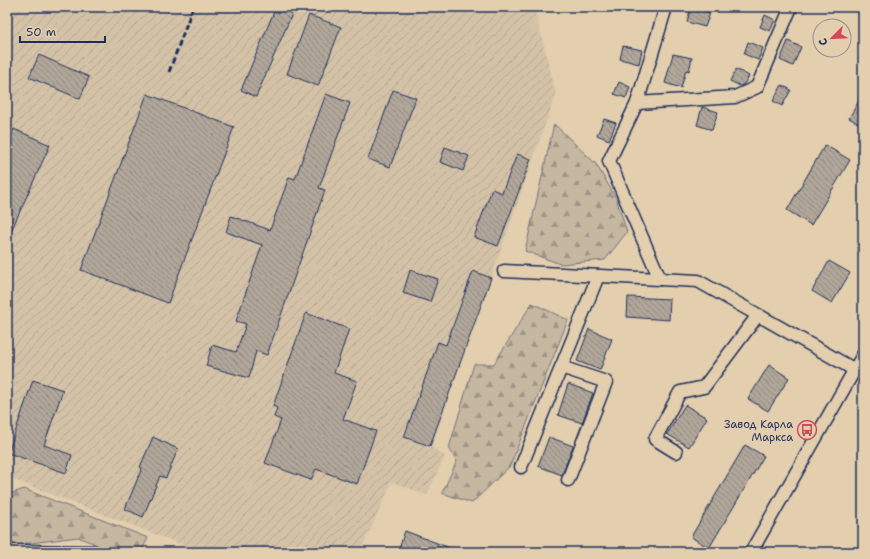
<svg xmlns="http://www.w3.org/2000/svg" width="870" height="559" font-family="'Shantell Sans',sans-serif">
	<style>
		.industrial { fill: url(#industrial-furrows) }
		.forest { fill: url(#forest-firs); stroke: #707380 }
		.building { fill: url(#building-back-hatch); stroke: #1b2f5e }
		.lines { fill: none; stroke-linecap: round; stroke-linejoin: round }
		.minor-casing { stroke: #1b2f5e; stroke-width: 15 }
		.minor { stroke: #e3cead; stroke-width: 12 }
		.rail { stroke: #1b2f5e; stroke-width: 3; stroke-dasharray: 6 3; stroke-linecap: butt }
		.labels { text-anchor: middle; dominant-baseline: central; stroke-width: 3; stroke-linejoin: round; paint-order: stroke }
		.poi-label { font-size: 11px; fill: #1b2f5e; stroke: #e3cead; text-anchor: end }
	</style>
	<defs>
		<pattern id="industrial-furrows" width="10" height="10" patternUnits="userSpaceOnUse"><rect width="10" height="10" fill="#d4c2a7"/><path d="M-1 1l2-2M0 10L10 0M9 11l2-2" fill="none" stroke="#b5a792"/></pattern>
		<pattern id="forest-firs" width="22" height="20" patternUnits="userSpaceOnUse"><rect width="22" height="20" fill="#c6b7a1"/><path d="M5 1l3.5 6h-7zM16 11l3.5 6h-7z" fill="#a09586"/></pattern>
		<pattern id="building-back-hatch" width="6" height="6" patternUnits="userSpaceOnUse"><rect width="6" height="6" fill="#b1a699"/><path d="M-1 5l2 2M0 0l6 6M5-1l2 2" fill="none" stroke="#8f8880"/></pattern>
	</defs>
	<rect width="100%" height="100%" fill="#e3cead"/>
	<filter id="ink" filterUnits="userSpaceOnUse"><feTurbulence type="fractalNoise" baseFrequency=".025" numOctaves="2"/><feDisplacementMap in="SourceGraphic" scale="8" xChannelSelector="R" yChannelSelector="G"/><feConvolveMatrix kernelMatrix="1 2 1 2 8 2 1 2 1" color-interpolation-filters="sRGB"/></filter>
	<g filter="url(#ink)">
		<polygon class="industrial" points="7,7 534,7 556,94 431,447 445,456 427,495 392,482 360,552 201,552 7,477"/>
		<g class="forest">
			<polygon points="554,124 596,164 616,198 627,232 605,260 560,264 525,251"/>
			<polygon points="532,303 568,320 510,466 472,503 442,493 457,461 449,448 474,364 494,364"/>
			<polygon points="24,489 148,538 141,552 114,552 78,537 7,546 7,495"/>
		</g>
		<g class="building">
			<polygon points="276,7 295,7 256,97 241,90"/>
			<polygon points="691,7 710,13 705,27 687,22"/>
			<polygon points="309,15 341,27 318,86 287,74"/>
			<polygon points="765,15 775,20 770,31 760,27"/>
			<polygon points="788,41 801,47 793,66 780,60"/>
			<polygon points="748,42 763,48 758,60 744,54"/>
			<polygon points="623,46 642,50 639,64 620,59"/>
			<polygon points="673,54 692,58 689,71 686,70 681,88 665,83"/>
			<polygon points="39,55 89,77 80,99 29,77"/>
			<polygon points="736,69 749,76 744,84 740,86 730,81"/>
			<polygon points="619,82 630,87 626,98 614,94"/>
			<polygon points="782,85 791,90 782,106 773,101"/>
			<polygon points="393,90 416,98 390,167 368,159"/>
			<polygon points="147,94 234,127 168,303 81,270"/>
			<polygon points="326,94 350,103 319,188 325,190 267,355 256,351 249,378 206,366 212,345 236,352 246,324 236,321 262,245 226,232 231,216 270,230 289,177 295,179"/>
			<polygon points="863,94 863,126 849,118"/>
			<polygon points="702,107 718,112 712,130 697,125"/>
			<polygon points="604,119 616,123 609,140 597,135"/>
			<polygon points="14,129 50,145 7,240 7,143"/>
			<polygon points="825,145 850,160 811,225 787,210"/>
			<polygon points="445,147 469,156 463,171 440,162"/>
			<polygon points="517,154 531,159 498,246 474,237 492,189 502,193"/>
			<polygon points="829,261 850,273 832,303 812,291"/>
			<polygon points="410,270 438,279 430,302 403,293"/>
			<polygon points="473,271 491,278 430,446 404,437 438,342 446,345"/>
			<polygon points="628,297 670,299 669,320 627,317"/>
			<polygon points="306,313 349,329 334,373 357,381 343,419 376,431 357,484 316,469 311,480 265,463 281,420 274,417 277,408 273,406"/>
			<polygon points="589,329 612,339 600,370 577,361"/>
			<polygon points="769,365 789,378 768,411 748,399"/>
			<polygon points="33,380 63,390 44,445 72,455 66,473 8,453"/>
			<polygon points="568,384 593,393 582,423 558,415"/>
			<polygon points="685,405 707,418 689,447 667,434"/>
			<polygon points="153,437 178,449 166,478 160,476 143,517 125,509 142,468 140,467"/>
			<polygon points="549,437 573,446 562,475 538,466"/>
			<polygon points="745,445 764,456 709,548 691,537"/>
			<polygon points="405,531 458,551 458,552 398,552"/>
		</g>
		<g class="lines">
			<g class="minor-casing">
				<g id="minor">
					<polyline points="637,103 735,97 757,87 791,7"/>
					<polyline points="504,271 698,281 855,370"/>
					<polyline points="660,279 609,161 637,103 666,7"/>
					<polyline points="561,367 606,382 568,480"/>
					<polyline points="676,452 655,439 680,392 704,387 758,315"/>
					<polyline points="521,467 598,276"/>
					<polyline points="7,551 94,552"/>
					<polyline points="751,552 863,355"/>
				</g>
			</g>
			<use href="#minor" class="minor"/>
			<polyline class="rail" points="169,72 193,7"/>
		</g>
	</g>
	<defs>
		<g id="bus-ring" transform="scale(1)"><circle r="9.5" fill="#e3cead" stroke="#d1495b" stroke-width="1.5"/><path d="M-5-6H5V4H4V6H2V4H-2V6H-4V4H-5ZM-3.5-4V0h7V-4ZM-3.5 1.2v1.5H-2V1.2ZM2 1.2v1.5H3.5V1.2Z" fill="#d1495b"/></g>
	</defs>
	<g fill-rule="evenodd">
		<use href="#bus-ring" x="807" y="430"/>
	</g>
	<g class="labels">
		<g class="poi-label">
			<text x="793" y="424">Завод Карла<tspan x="793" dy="13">Маркса</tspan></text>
		</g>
	</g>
	<rect width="870" height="559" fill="none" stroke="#e3cead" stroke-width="24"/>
	<rect x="12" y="12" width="846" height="535" fill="none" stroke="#1b2f5e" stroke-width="1.5" filter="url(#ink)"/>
	<g transform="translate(832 38) rotate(246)"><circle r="19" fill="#e3cead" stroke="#938e8d"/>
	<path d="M0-3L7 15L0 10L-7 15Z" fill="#d1495b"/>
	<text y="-6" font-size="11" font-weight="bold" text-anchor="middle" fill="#1b2f5e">С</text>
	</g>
	<path d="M20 36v6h85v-6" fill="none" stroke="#1b2f5e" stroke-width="2"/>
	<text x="26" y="36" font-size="12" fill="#1b2f5e" stroke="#e3cead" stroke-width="3" paint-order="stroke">50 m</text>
</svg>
